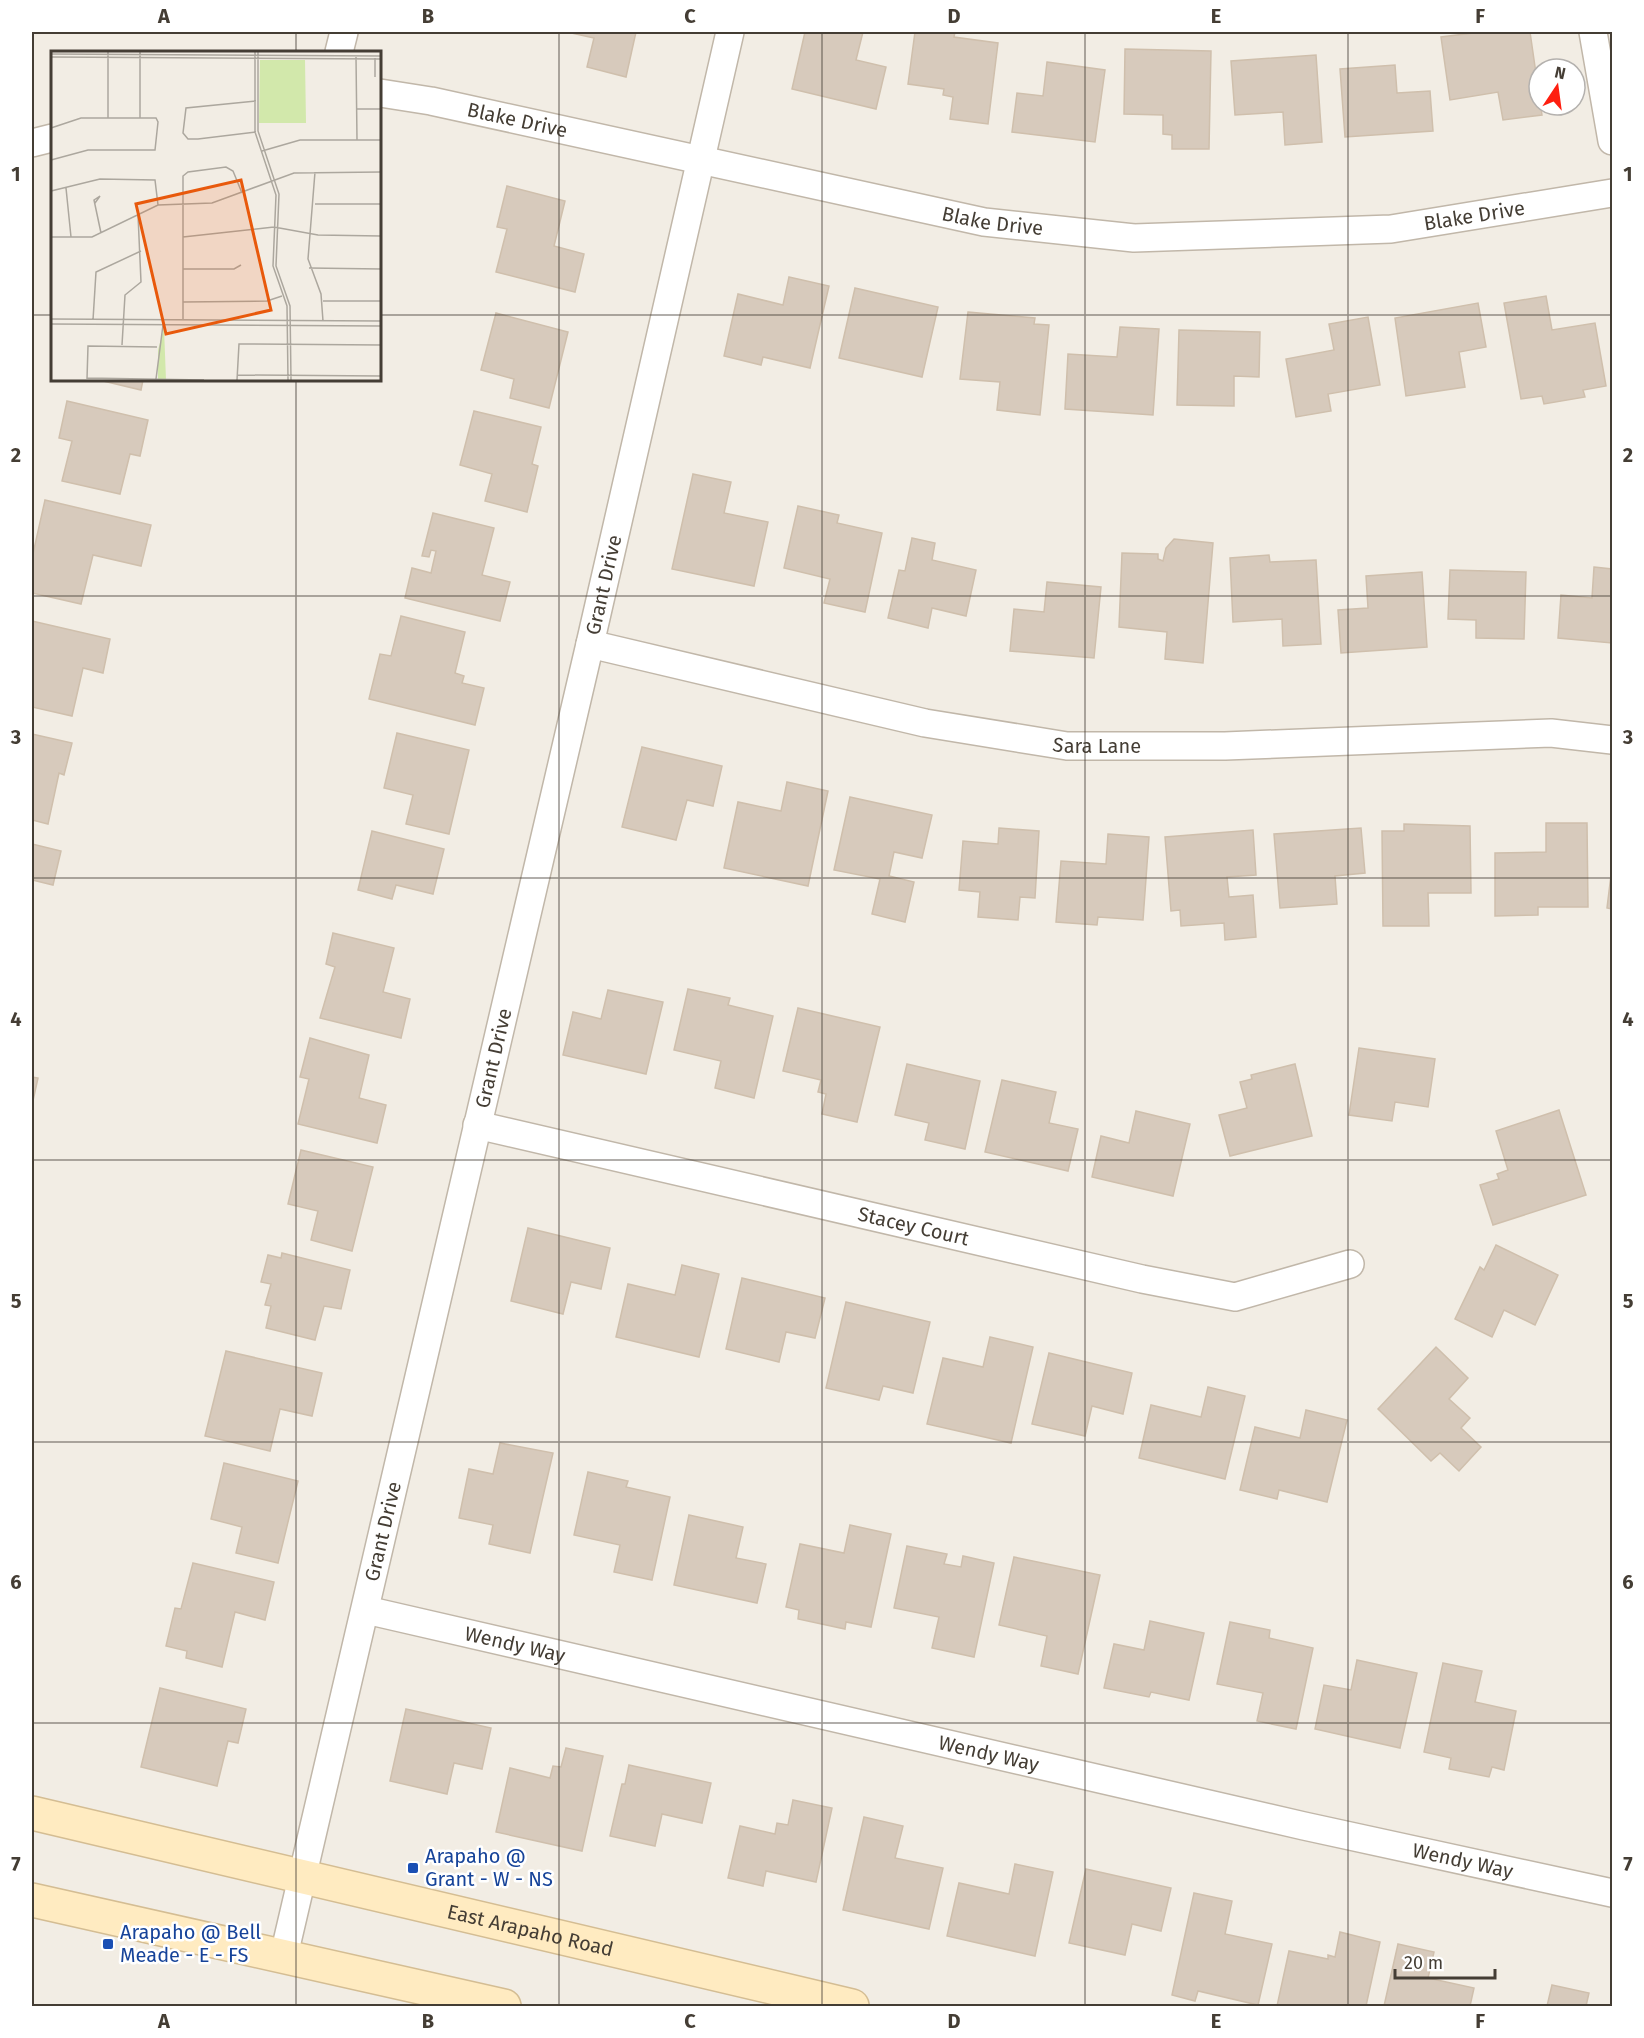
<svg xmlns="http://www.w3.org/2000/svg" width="1644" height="2038" font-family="'Fira Sans',sans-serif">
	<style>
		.building { fill: #d7cabc; stroke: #cfbfac; stroke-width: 1.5 }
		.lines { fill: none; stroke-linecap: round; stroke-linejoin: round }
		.street-casing { stroke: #c1b7a9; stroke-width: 30 }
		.secondary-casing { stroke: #d4bd93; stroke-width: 36 }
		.street { stroke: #fff; stroke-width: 27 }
		.secondary { stroke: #ffebc1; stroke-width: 33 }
		.grid { fill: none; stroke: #443d34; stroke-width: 1.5; stroke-opacity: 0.55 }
		.transit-dot { fill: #1a4fb4; stroke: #fff; stroke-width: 2 }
		.labels { text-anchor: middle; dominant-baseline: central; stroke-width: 5; stroke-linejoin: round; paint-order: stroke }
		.street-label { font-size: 20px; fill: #443d34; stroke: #fff }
		.transit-label { font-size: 20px; fill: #164399; stroke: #fff; text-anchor: start }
		.inset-road { fill: none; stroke: #aca79e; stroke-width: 1.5 }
		.view { fill: #e8590c; fill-opacity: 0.15; stroke: #e8590c; stroke-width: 3 }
		.inset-edge { fill: none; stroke: #443d34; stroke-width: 3 }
		.neatline { fill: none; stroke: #443d34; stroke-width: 2 }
		.grid-label { font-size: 20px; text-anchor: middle; font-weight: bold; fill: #443d34 }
	</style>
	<rect width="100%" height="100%" fill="#f2ede4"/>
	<g class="building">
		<polygon points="567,32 636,32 626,77 587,67 594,38"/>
		<polygon points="805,32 863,32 856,60 886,67 876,109 792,89"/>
		<polygon points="915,32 955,32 954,37 998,43 988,124 950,119 953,97 943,95 944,89 908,84"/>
		<polygon points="1481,32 1530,32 1542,115 1503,120 1498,92 1450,100 1441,37"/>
		<polygon points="1125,49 1211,51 1209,149 1172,149 1172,135 1163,134 1163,115 1124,114"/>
		<polygon points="1316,55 1322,142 1285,145 1283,112 1235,115 1231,61"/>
		<polygon points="1047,62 1105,70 1095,142 1012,132 1017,93 1043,96"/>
		<polygon points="1395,65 1397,93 1430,91 1433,131 1345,137 1340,69"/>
		<polygon points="507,186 565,201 554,246 584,254 575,292 496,272 507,229 497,227"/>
		<polygon points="789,277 829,286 810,368 763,357 761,365 724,356 738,294 783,305"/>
		<polygon points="855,288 938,307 922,377 839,358"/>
		<polygon points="1546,296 1552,330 1595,323 1606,386 1583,390 1585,397 1544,404 1542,396 1521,399 1504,303"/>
		<polygon points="1478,303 1486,347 1459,352 1465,387 1406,396 1395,318"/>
		<polygon points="968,312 1035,318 1034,324 1049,325 1040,415 997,410 1000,382 960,379"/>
		<polygon points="496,313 568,332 549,408 510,398 514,379 481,370"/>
		<polygon points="1368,317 1380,385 1328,394 1331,411 1296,417 1286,359 1334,350 1329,324"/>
		<polygon points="1120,327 1159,329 1153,415 1065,409 1068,354 1117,357"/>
		<polygon points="1179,330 1260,332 1259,377 1234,376 1234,406 1177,405"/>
		<polygon points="99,380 143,380 141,390"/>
		<polygon points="67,401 148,420 140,456 130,454 120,494 62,481 72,441 59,438"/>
		<polygon points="474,411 541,427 532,464 538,466 527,512 485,501 492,474 460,465"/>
		<polygon points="693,474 731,482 724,513 768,522 754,586 672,569"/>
		<polygon points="45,500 151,525 141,566 93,555 81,604 32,593 32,558"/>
		<polygon points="798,506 839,515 837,523 882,533 865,612 824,603 830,579 784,568"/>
		<polygon points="433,513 494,528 482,575 510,582 500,621 405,598 412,568 431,573 436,551 431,550 429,557 422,556"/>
		<polygon points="912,538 935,543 932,560 976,570 966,616 932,608 928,628 888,618 899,570 905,571"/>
		<polygon points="1174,539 1213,543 1203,663 1165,659 1167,632 1119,627 1122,553 1158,554 1158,559 1163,561 1166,548"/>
		<polygon points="1269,555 1270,562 1316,560 1321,644 1283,646 1282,619 1233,622 1230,558"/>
		<polygon points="1594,567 1612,569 1612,643 1558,638 1561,595 1592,598"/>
		<polygon points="1450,570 1526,572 1524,639 1476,638 1476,620 1448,619"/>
		<polygon points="1422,572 1427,647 1341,653 1338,610 1368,608 1366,576"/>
		<polygon points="1047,582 1101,587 1094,658 1010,651 1014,609 1044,612"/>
		<polygon points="401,616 465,632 455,673 464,676 462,683 484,688 475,725 369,699 380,654 391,656"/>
		<polygon points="32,621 110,639 103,673 83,668 72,716 32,707"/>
		<polygon points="397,733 469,750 449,834 406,824 413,795 384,788"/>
		<polygon points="32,734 72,743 64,775 59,773 48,824 32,820"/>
		<polygon points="642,747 722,766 713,806 687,800 676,840 622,827"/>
		<polygon points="787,782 828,791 808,886 724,868 738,802 781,811"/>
		<polygon points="850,797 932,815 922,858 894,852 889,876 914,882 905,922 872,914 880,879 834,870"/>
		<polygon points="1546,823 1587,823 1588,907 1538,907 1538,915 1495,916 1495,853 1546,852"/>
		<polygon points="1404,824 1470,826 1471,893 1428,893 1429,926 1383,926 1382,831 1404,831"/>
		<polygon points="999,828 1039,831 1035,898 1020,897 1018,920 978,917 980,892 959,890 963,841 998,844"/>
		<polygon points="1361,828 1365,873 1335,876 1337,904 1280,908 1274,834"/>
		<polygon points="1253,830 1256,875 1227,877 1229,897 1253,895 1256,937 1225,940 1224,923 1181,926 1180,910 1171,911 1165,837"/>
		<polygon points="372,831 444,849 433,894 396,885 392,899 358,890"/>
		<polygon points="1108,834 1149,837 1143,920 1098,917 1097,925 1056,922 1061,861 1106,864"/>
		<polygon points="32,844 61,851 53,885 32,880"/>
		<polygon points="1612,867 1612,909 1607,908"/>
		<polygon points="333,933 394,948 383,992 410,999 401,1038 320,1018 335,967 326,964"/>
		<polygon points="688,989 730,998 728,1005 773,1016 754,1098 715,1088 721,1061 674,1050"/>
		<polygon points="608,990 663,1002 646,1074 563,1055 573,1012 601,1019"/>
		<polygon points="798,1008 880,1027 857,1122 822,1114 826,1094 818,1092 821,1080 783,1071"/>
		<polygon points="310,1038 369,1055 359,1098 386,1105 377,1143 298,1124 309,1079 300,1077"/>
		<polygon points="1359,1048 1435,1059 1428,1107 1395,1102 1392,1121 1349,1115"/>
		<polygon points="907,1064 980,1081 965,1149 925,1140 929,1123 895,1115"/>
		<polygon points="1295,1064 1312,1136 1230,1156 1219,1115 1247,1108 1240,1082 1252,1079 1251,1075"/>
		<polygon points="32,1077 38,1078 32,1105"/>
		<polygon points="1002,1080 1056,1092 1049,1123 1078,1129 1068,1171 985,1152"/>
		<polygon points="1559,1110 1586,1195 1493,1225 1480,1185 1499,1179 1497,1174 1508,1170 1496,1131"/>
		<polygon points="1136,1111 1190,1124 1173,1196 1092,1177 1101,1136 1129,1143"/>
		<polygon points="301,1150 373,1167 352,1251 311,1240 318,1211 288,1204"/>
		<polygon points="528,1228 610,1248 601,1289 571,1282 563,1314 511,1301"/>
		<polygon points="1496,1245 1558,1275 1535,1325 1504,1310 1492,1337 1455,1319 1480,1267 1484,1270"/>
		<polygon points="282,1253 350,1270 341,1309 324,1306 315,1340 266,1328 271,1306 265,1305 271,1284 261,1282 268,1255 281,1258"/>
		<polygon points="682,1265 719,1274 699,1357 616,1337 628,1284 675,1295"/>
		<polygon points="742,1278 825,1298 815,1338 786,1332 779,1362 726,1349"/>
		<polygon points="846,1302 930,1322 913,1393 883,1386 879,1400 826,1388"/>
		<polygon points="990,1337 1033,1347 1011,1443 927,1424 943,1358 983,1367"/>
		<polygon points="1436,1347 1468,1378 1449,1399 1470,1418 1461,1428 1481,1447 1459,1471 1440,1453 1431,1461 1378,1409"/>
		<polygon points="226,1351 322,1373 312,1416 280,1409 270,1451 205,1436"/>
		<polygon points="1049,1353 1132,1373 1123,1414 1092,1406 1085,1436 1032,1424"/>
		<polygon points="1208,1387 1245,1396 1225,1479 1139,1458 1151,1405 1201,1417"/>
		<polygon points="1306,1410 1347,1420 1327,1502 1279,1490 1277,1499 1240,1490 1255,1427 1300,1438"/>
		<polygon points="500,1443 553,1453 530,1553 489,1544 493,1525 459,1518 469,1469 493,1474"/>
		<polygon points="224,1463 298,1481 278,1563 236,1553 242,1527 211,1519"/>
		<polygon points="588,1472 628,1481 626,1487 670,1497 652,1580 614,1572 620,1545 574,1535"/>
		<polygon points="689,1515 743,1527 736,1558 766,1564 757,1603 674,1585"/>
		<polygon points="850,1525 891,1534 871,1627 846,1622 845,1629 798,1619 799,1610 786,1607 800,1544 844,1553"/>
		<polygon points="907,1546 947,1554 944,1564 961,1567 963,1556 994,1563 974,1657 932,1648 939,1617 894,1608"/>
		<polygon points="1014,1557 1100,1575 1078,1674 1041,1666 1047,1636 999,1625"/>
		<polygon points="193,1563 274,1582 265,1620 235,1612 222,1667 186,1658 187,1651 166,1646 175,1608 181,1609"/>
		<polygon points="1150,1621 1204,1633 1189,1700 1151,1692 1149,1697 1104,1688 1114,1644 1144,1650"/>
		<polygon points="1230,1622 1270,1630 1269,1638 1313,1648 1296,1729 1257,1721 1263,1693 1217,1684"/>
		<polygon points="1357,1660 1417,1673 1400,1748 1315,1729 1324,1685 1351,1690"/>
		<polygon points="1443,1663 1482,1671 1475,1702 1516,1711 1504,1770 1492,1767 1489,1777 1449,1769 1451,1758 1424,1752"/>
		<polygon points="160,1688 246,1709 238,1743 228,1741 217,1786 141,1767"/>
		<polygon points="406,1709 491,1728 482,1769 454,1763 447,1794 390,1781"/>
		<polygon points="566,1748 603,1756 582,1851 496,1832 510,1768 550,1778 553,1766 561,1767"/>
		<polygon points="629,1765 711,1783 702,1823 662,1814 655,1846 610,1836 622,1784 625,1784"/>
		<polygon points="793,1800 832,1808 816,1882 766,1871 763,1886 728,1878 740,1826 775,1834 777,1823 788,1825"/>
		<polygon points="864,1817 903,1826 895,1858 943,1868 929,1929 843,1910"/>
		<polygon points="1015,1864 1053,1872 1035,1956 947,1936 959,1883 1009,1894"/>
		<polygon points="1086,1869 1171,1888 1161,1931 1132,1924 1125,1955 1069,1943"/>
		<polygon points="1194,1893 1232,1901 1225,1934 1272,1944 1258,2005 1198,1991 1195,2001 1172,1995"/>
		<polygon points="1340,1932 1380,1942 1366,2006 1277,2006 1289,1951 1328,1959 1328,1955 1335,1957"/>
		<polygon points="1398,1944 1434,1952 1428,1978 1474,1988 1470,2006 1384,2006"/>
		<polygon points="1552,1985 1589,1993 1586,2006 1547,2006"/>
	</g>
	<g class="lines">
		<g class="street-casing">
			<g id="street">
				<polyline points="1593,32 1612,141"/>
				<polyline points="339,52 344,32"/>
				<path id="s1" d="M380,93L431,101L984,222L1134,238L1391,229L1612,193"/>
				<polyline points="32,143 52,138"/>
				<path id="s2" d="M590,644L925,723L1067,746H1225L1551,733L1612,740"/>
				<path id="s3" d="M477,1125L1142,1279L1235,1297L1350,1264"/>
				<path id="s4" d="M366,1610L1304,1826L1612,1893"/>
				<path id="s5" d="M284,1955L590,644L730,32"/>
			</g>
		</g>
		<g class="secondary-casing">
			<g id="secondary">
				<path id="s6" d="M32,1813L852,2006"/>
				<polyline points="32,1900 504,2006"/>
			</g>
		</g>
		<use href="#street" class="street"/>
		<use href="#secondary" class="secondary"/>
	</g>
	<path class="grid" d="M296,32V52M559,32V2006M822,32V2006M1085,32V2006M1348,32V2006M32,315H52M380,315H1612M296,380V2006M32,596H1612M32,878H1612M32,1160H1612M32,1442H1612M32,1723H1612"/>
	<g class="transit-dot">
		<rect x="407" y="1862" width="12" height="12" rx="3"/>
		<rect x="102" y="1938" width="12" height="12" rx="3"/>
	</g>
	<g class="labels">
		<g class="street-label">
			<text stroke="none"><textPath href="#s1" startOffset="140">Blake Drive</textPath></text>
			<text stroke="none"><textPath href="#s1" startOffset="1110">Blake Drive</textPath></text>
			<text stroke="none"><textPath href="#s1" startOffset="626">Blake Drive</textPath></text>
			<text stroke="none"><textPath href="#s5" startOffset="1407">Grant Drive</textPath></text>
			<text stroke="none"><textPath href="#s2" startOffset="518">Sara Lane</textPath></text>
			<text stroke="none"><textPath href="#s5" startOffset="921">Grant Drive</textPath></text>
			<text stroke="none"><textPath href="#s3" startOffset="448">Stacey Court</textPath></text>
			<text stroke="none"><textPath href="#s5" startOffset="435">Grant Drive</textPath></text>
			<text stroke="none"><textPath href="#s4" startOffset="153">Wendy Way</textPath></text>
			<text stroke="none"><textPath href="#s4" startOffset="639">Wendy Way</textPath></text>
			<text stroke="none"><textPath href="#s4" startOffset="1125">Wendy Way</textPath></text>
			<text stroke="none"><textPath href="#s6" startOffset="512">East Arapaho Road</textPath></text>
		</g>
		<g class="transit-label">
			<text x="425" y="1856">Arapaho @<tspan x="425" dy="23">Grant - W - NS</tspan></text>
			<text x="120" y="1932">Arapaho @ Bell<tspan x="120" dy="23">Meade - E - FS</tspan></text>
		</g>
	</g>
	<g transform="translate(51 51)">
		<rect width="330" height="330" fill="#f2ede4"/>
		<path d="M209,9H254L255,72H208ZM113,277L115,329H107V299Z" fill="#d2e8ab"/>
		<path class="inset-road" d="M57,1V67M204,1V81L225,144L222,215L236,255L237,329M207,1V80L228,143L225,215L239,255L240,329M0,3L330,5M0,6L330,8M305,6L306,89M324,7V26M205,50L135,57L132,82L137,88H147L205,81M305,58H330M89,67V1M0,77L30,67H105L107,71L104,99H37L0,109M211,100L249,89H330M264,121L257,208L270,243L272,270M15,137L20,186M0,140L49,128L104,129L107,154M44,152L49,145L43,149L50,182M264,153H330M0,186H41L107,154L161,152L243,122L330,121M132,186L223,176L267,184L330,185M258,217L330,218M132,218H183L190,214M272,250H330M132,251L216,250L231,245M0,268L330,270M132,268V125L137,121L175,116L182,120L191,142M42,269L45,221L90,200M0,273L330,275M71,294L74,244L90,231L87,164M186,324L330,325M36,327L153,329M36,328L37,295L106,296M105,328L112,274M186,329L188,293L330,294"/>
		<path class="view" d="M190,129L220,259L115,283L85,153Z"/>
		<rect width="330" height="330" class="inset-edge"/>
	</g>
	<rect width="1644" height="2038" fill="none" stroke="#ffffff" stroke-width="66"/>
	<g transform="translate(1557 87) rotate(13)"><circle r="28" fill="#ffffff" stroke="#b4b1ae" stroke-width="1.5"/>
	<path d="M0-4.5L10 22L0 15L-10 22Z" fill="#fe1f10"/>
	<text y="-9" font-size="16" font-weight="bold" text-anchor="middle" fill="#443d34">N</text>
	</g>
	<path d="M1395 1969v9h100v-9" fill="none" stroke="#443d34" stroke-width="3"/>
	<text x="1404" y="1969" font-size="18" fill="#443d34" stroke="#ffffff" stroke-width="4.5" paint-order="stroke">20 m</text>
	<rect x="33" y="33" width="1578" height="1972" class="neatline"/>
	<g class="grid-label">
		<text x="164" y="23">A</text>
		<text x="428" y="23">B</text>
		<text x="690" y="23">C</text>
		<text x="954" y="23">D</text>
		<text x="1216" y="23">E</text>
		<text x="1480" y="23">F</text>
		<text x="16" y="181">1</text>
		<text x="1628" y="181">1</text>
		<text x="16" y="462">2</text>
		<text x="1628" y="462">2</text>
		<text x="16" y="744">3</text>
		<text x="1628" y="744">3</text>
		<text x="16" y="1026">4</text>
		<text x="1628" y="1026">4</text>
		<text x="16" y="1308">5</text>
		<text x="1628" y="1308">5</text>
		<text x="16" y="1589">6</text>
		<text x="1628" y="1589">6</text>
		<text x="16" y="1871">7</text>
		<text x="1628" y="1871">7</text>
		<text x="164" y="2028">A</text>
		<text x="428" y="2028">B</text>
		<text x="690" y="2028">C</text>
		<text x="954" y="2028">D</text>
		<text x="1216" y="2028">E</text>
		<text x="1480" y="2028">F</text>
	</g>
</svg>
